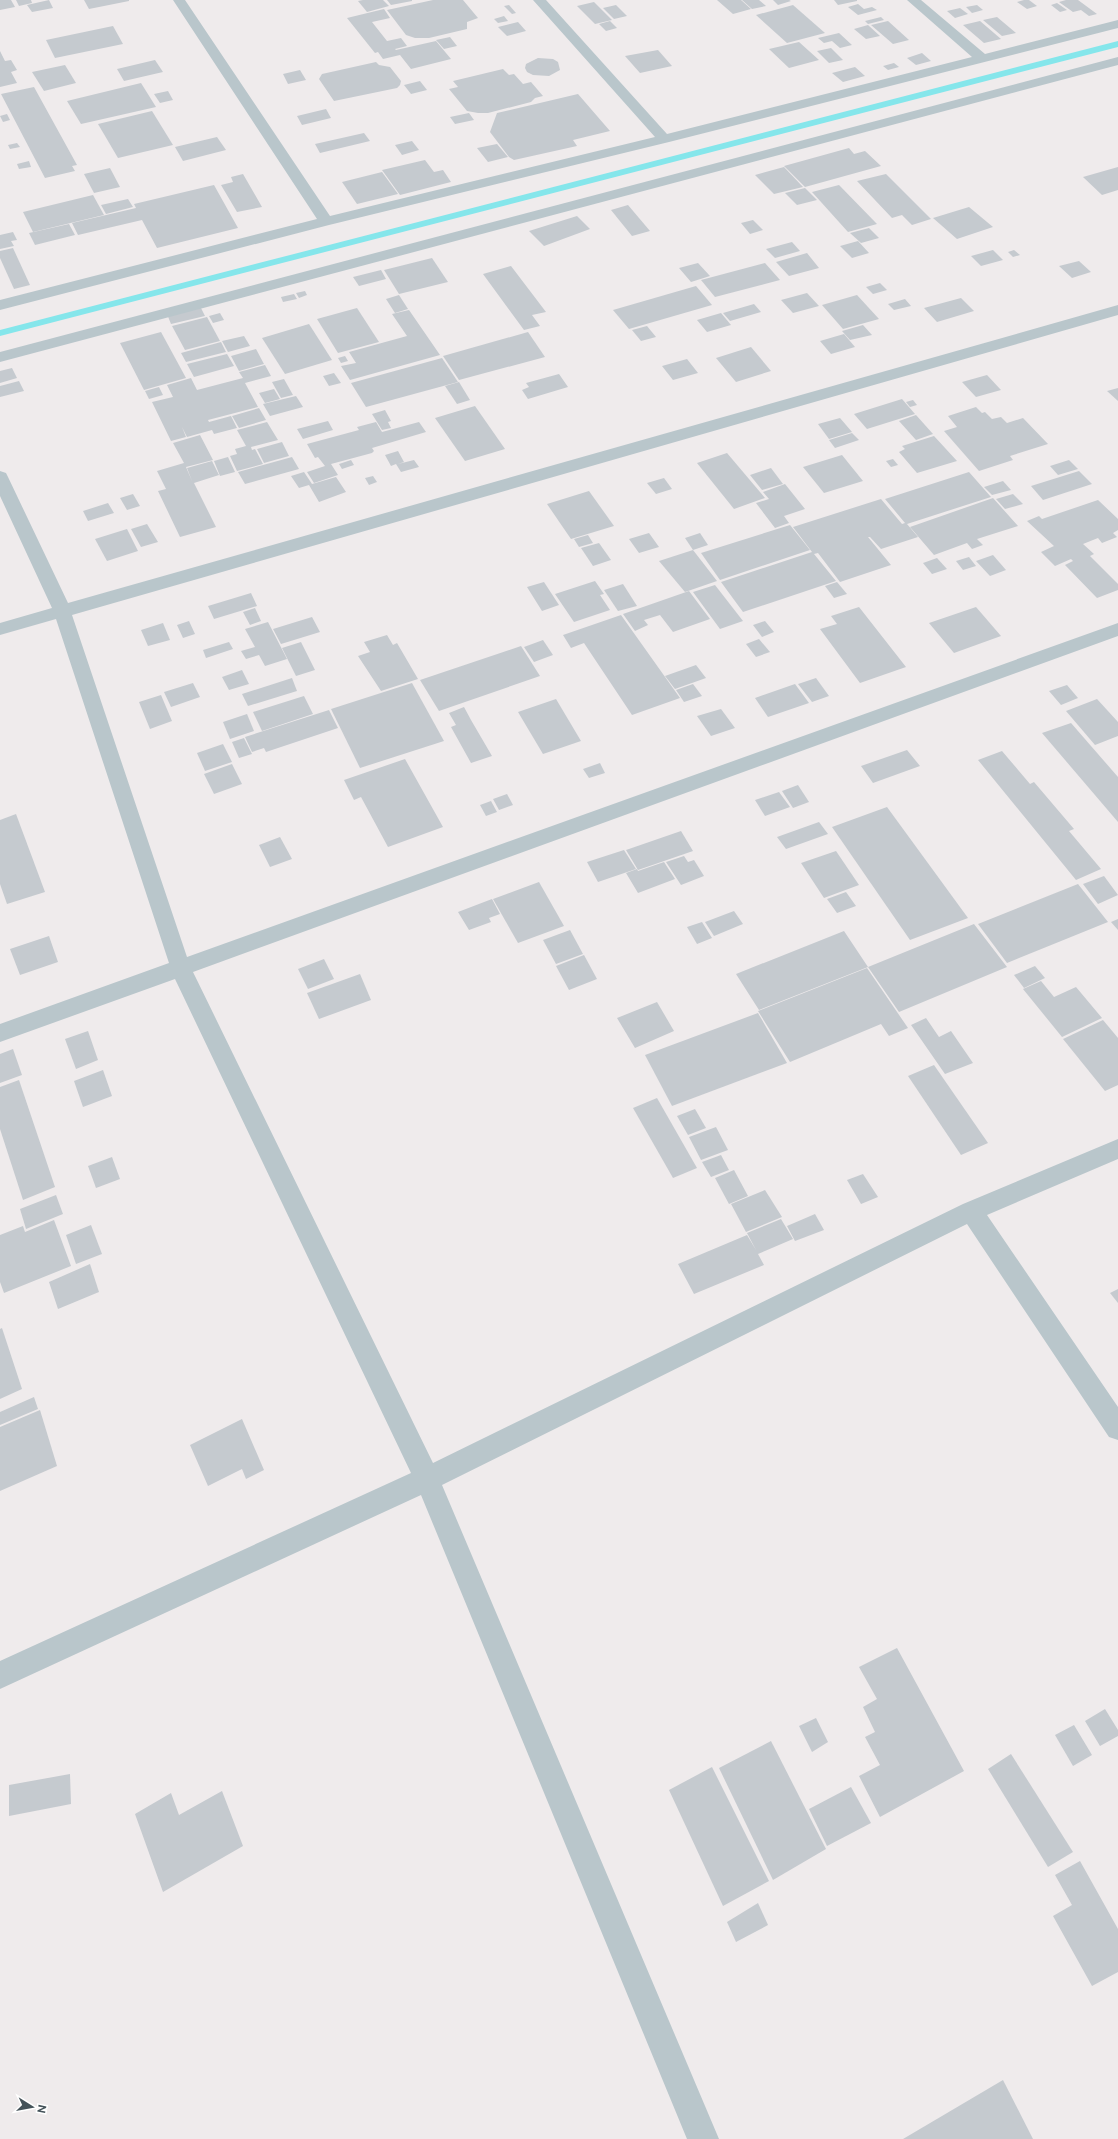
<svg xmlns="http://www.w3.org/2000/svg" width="1118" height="2139" font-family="'Public Sans',sans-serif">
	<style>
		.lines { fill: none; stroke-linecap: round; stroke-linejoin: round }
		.stream { fill: #85e6eb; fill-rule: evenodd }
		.building { fill: #c5cacf }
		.minor { fill: #b9c6cb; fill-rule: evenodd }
	</style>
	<rect width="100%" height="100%" fill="#efebec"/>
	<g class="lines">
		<polygon class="stream" points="1118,41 1118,47 0,336 0,330"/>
	</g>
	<g class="building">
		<polygon points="0,0 11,0 15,7 0,10"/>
		<polygon points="16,0 31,0 32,3 19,6"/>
		<polygon points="49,0 53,8 32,12 27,5"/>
		<polygon points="84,0 129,0 129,1 89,9"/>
		<polygon points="363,0 383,0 389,6 367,12 358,1"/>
		<polygon points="387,0 412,0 412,1 391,5"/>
		<polygon points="433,0 463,0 478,18 467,22 467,29 429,38 415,38 406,35 387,10"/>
		<polygon points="717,0 741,0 751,9 733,14"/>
		<polygon points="742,0 759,0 766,6 752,9"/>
		<polygon points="773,0 789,0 791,1 778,5"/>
		<polygon points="834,0 857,0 857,1 838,5"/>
		<polygon points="1024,0 1029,0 1037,6 1027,9 1017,2"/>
		<polygon points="1066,0 1078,0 1097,14 1089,16 1081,10 1073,12 1059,2"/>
		<polygon points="594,2 612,20 595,24 577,6"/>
		<polygon points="1057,3 1067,10 1060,12 1051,5"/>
		<polygon points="858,4 864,9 872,7 877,10 858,15 848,7"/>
		<polygon points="509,5 516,13 512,14 504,6"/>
		<polygon points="616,5 627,16 614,19 603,8"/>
		<polygon points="793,5 825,33 787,43 756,15"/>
		<polygon points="977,5 983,10 972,13 966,7"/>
		<polygon points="960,8 968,14 955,18 947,11"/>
		<polygon points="384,9 390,18 372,22 387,41 401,38 407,46 395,49 396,50 436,41 451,59 411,69 400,55 383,59 378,52 375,53 347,18"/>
		<polygon points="504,16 508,21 498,23 494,19"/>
		<polygon points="881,17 884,20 868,24 865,21"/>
		<polygon points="997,17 1016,33 1002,36 983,20"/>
		<polygon points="610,21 617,28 606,31 599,24"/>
		<polygon points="888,21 909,40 893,44 871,25"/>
		<polygon points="980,21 1001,39 984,43 963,25"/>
		<polygon points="518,22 526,31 507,36 498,27"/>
		<polygon points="868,25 880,36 866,39 854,29"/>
		<polygon points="113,26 123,44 55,58 46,40"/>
		<polygon points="839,33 852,45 840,48 832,41 824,43 818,38"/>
		<polygon points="450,37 457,46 444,49 436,40"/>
		<polygon points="799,42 819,60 789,68 769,49"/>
		<polygon points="831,48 843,60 829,63 817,51"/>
		<polygon points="658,50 672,66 640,73 625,56"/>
		<polygon points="0,51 5,61 11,60 17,70 11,72 17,83 0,87"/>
		<polygon points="922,53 931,61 916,65 907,58"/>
		<polygon points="538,58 553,59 558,62 560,70 549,76 533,75 527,72 525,68 526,64"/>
		<polygon points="155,60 163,72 124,81 117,69"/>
		<polygon points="376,62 379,65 390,67 401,81 400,85 397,88 334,101 319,79 322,74"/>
		<polygon points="894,63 899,67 888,70 883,66"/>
		<polygon points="65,65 76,83 44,91 32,72"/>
		<polygon points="855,67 865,76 843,82 832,73"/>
		<polygon points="503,69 509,75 514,74 523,84 531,82 543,96 535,98 531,102 488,113 478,113 467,111 449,89 458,87 453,81"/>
		<polygon points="300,70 306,80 288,84 283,74"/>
		<polygon points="420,81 427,90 411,94 404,85"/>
		<polygon points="141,83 156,107 81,124 67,101"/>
		<polygon points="34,87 77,165 72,166 75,171 45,178 1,94"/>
		<polygon points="168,91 173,100 160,103 154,94"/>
		<polygon points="578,94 610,131 573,140 577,146 514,160 509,157 490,132 497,113"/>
		<polygon points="326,109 331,118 302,125 297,116"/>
		<polygon points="152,111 173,145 118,158 98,124"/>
		<polygon points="469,113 474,120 455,124 450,117"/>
		<polygon points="7,114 10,120 3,122 0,116"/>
		<polygon points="364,133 370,141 320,153 315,144"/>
		<polygon points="217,137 226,150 183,161 175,147"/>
		<polygon points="412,141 419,150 402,155 395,145"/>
		<polygon points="17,143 20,147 10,149 8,145"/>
		<polygon points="497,144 508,157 488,162 477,148"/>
		<polygon points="849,148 854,154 865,151 881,166 805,187 784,166"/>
		<polygon points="425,160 434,172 443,170 451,182 400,195 382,170"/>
		<polygon points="29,161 31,167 19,169 17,164"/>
		<polygon points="784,167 803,187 774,194 755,175"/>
		<polygon points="1118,167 1118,190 1102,195 1083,177"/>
		<polygon points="110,168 120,187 94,193 84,174"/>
		<polygon points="382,172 398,194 357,204 342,182"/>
		<polygon points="243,174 262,207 237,212 221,185 233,182 231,177"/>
		<polygon points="886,174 931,219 912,225 902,215 892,218 857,181"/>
		<polygon points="214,185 238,228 157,248 142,220 78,235 72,223 136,208 134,204"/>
		<polygon points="839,185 877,224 848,232 812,192"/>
		<polygon points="805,188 817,200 797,205 785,193"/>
		<polygon points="93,195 104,215 33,232 23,212"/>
		<polygon points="128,199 133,207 106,214 101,205"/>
		<polygon points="628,205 650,231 632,236 611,210"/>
		<polygon points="969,207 993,227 957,239 933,218"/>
		<polygon points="577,216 590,229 544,246 529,231"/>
		<polygon points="753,220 763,230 750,234 741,223"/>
		<polygon points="69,224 75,235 35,245 29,233"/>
		<polygon points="869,228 879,238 861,243 850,233"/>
		<polygon points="13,232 17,240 11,241 14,246 0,249 0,235"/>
		<polygon points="858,241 869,253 852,258 840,246"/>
		<polygon points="792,242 800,251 775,258 766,249"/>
		<polygon points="13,248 30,285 14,289 0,258 0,251"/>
		<polygon points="993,250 1003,260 981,266 971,256"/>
		<polygon points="1014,250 1020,255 1013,257 1008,252"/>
		<polygon points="807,253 819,268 789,276 776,262"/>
		<polygon points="432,258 448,282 399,294 384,270"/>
		<polygon points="1079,261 1091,272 1072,278 1059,266"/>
		<polygon points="698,263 710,276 691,282 679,268"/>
		<polygon points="765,263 780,280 715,297 701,280"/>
		<polygon points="511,266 546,312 532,315 540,326 524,330 483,274"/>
		<polygon points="381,270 386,279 359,286 353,277"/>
		<polygon points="880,283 887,290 873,294 866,287"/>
		<polygon points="696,286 712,305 629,329 613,310"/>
		<polygon points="305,291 307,295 299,298 296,293"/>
		<polygon points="807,293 819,306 793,313 781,300"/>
		<polygon points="294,294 297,299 283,302 281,297"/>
		<polygon points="399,295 408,309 395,313 386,299"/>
		<polygon points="857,295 879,319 843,329 822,305"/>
		<polygon points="961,298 974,311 937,322 924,308"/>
		<polygon points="905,299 911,306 894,310 888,304"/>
		<polygon points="754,304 761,312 730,321 723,313"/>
		<polygon points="200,306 205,316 171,324 167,314"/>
		<polygon points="357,308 379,342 338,353 317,319"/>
		<polygon points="409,310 440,355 350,380 341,366 356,363 349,352 407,336 392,314"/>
		<polygon points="220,313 224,320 213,323 209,316"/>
		<polygon points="721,313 731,325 707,332 697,320"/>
		<polygon points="207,317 220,341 185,350 172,326"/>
		<polygon points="309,324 332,360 285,374 262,338"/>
		<polygon points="863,325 872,335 850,340 842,331"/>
		<polygon points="647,326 656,337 641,341 632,330"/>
		<polygon points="161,332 186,378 144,390 120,343"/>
		<polygon points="528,332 545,357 459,380 443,356"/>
		<polygon points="844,334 855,347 831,354 820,341"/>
		<polygon points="244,336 250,346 228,352 222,341"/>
		<polygon points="221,342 226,352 186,362 181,353"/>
		<polygon points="751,347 771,371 736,382 716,358"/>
		<polygon points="256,349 264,364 239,371 231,356"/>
		<polygon points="227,354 234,366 194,377 187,364"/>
		<polygon points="345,356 348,361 341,363 338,358"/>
		<polygon points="442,358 458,382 366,407 351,383"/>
		<polygon points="687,359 698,373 673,380 662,366"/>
		<polygon points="265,365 271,376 245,383 258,407 208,420 209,422 231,416 237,428 214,434 212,430 187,437 182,427 186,437 171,441 152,402 173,397 167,385 191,378 197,390 243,378 239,372"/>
		<polygon points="12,368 17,378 0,383 0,371"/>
		<polygon points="334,373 341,383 329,386 323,376"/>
		<polygon points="559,374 568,387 528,399 522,390 529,387 526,383"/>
		<polygon points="987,375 1001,390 976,397 962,382"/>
		<polygon points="284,379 293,395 281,398 272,382"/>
		<polygon points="19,381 24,391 0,397 0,386"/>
		<polygon points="459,382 470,400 457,404 445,386"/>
		<polygon points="159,387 163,395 149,399 145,391"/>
		<polygon points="1118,388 1118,401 1107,391"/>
		<polygon points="274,389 280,399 265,403 259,393"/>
		<polygon points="296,396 303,407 270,416 263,404"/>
		<polygon points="902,399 915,414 867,429 854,414"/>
		<polygon points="913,400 917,405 910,407 906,402"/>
		<polygon points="475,406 505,449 465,461 435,418"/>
		<polygon points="976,407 982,413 985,412 992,419 1001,417 1007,423 1023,418 1048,444 1010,456 1013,460 979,471 944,431 957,427 948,416"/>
		<polygon points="259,408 266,420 239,428 232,416"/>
		<polygon points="385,410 391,421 388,422 391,428 382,430 372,414"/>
		<polygon points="916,415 933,434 916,440 899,421"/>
		<polygon points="840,418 852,432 829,439 818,424"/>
		<polygon points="328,421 333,430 303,439 297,429"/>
		<polygon points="267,422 278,440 251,447 252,450 255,449 263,464 237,471 230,456 237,454 235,449 246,446 237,430"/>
		<polygon points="376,422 382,432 419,422 426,432 389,443 386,437 389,443 372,448 374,451 372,453 331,464 338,475 314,483 307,472 325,466 318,457 315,458 307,444 359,430 357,427"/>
		<polygon points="852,433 859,440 835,448 829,440"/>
		<polygon points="200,435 213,460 186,467 192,481 187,468 212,461 219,475 194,483 216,527 180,537 158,491 166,489 157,471 184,463 173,443"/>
		<polygon points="934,436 957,461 917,473 899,452 905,449 902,446"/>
		<polygon points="282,442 289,456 264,463 257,449"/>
		<polygon points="398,451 404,462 398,464 414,460 419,467 401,472 396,464 391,466 385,455"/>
		<polygon points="727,453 765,498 734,509 697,463"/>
		<polygon points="842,455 863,481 824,493 803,467"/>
		<polygon points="228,457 235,472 220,476 214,461"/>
		<polygon points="292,457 299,469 245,484 238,472"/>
		<polygon points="893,459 898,465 891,467 886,461"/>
		<polygon points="351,460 354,465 342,469 339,464"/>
		<polygon points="1069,460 1078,469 1058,475 1050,466"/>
		<polygon points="771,468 783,484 762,490 750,475"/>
		<polygon points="1079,471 1092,484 1043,500 1031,486"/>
		<polygon points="304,472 312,484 336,477 346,492 319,502 309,485 299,488 291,476"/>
		<polygon points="969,472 991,497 907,524 918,537 881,549 870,537 868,537 891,565 840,582 818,553 814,554 836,581 743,612 721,582 812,552 793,527 881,499 902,524 905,523 885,499"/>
		<polygon points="373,476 377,482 369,485 365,478"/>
		<polygon points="664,478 672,489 656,494 647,483"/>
		<polygon points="1003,481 1011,490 992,495 984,487"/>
		<polygon points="785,484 805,509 784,516 789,523 775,528 756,503 769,499 763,492"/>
		<polygon points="589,491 614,526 571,539 547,504"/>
		<polygon points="133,494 140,506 127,510 120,498"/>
		<polygon points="1013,494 1023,504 1005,509 996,499"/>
		<polygon points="993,498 1018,526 977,539 983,545 972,549 967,543 934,555 910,527"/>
		<polygon points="1098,500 1118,519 1118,530 1113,533 1117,537 1102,543 1098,538 1083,544 1094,554 1090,556 1118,584 1118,590 1097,598 1065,565 1073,561 1071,559 1055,566 1041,552 1054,546 1027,521 1039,516 1042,519"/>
		<polygon points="108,503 114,513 88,521 83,511"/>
		<polygon points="147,524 158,542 141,547 131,529"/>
		<polygon points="790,525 810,550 720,580 701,553"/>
		<polygon points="127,529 138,551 107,561 95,539"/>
		<polygon points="649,533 659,547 639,553 629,539"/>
		<polygon points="700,533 708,545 693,550 685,538"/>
		<polygon points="588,535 593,543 579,547 574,539"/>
		<polygon points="599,543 611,560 593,566 581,548"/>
		<polygon points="693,550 717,581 685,592 659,561"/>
		<polygon points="993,555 1006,570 990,576 976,561"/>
		<polygon points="969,557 976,566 963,570 956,561"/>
		<polygon points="937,558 947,569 932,574 923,563"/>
		<polygon points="595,581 604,594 600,595 610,610 574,622 555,594"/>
		<polygon points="544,582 559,605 542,611 527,587"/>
		<polygon points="837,582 847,594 834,598 825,586"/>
		<polygon points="623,584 637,606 618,611 604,590"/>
		<polygon points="715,585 743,621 720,629 693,592"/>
		<polygon points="689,591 710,619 673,632 660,615 644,620 648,625 635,631 623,614"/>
		<polygon points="251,593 257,606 214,619 208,606"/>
		<polygon points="859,607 906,667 860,683 820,629 837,624 831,616"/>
		<polygon points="976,607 1001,636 954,653 929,623"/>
		<polygon points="255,608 261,621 250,625 243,612"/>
		<polygon points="621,615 680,698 632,715 584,643 571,648 563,635"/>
		<polygon points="312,617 320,632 281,644 273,629"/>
		<polygon points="189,621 195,634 183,638 177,625"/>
		<polygon points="765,621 774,632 762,637 753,625"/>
		<polygon points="268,622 287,659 265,666 259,655 246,659 241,651 255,647 245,629"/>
		<polygon points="163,623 170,640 148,646 141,630"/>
		<polygon points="387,635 393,645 397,643 418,679 381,691 358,656 370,652 364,642"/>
		<polygon points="759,639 770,652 756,657 746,644"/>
		<polygon points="543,640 553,655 534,662 524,647"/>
		<polygon points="229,642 233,649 206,658 203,650"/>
		<polygon points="301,642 315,670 296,676 282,648"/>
		<polygon points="521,646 540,676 439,711 420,680"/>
		<polygon points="696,665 706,678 675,689 665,676"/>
		<polygon points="242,670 249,684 229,690 222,677"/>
		<polygon points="292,678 297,691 248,706 242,694"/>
		<polygon points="816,678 829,696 812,702 798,684"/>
		<polygon points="193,683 200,697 171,707 164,692"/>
		<polygon points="412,683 444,741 360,768 331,709"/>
		<polygon points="693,684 702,696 684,702 676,690"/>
		<polygon points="795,684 809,703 768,717 755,698"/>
		<polygon points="1067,685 1078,698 1061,705 1049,691"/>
		<polygon points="161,695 172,721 150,729 139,702"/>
		<polygon points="304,696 313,714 262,731 253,712"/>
		<polygon points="556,699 581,741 543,754 518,712"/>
		<polygon points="1097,699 1118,722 1118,736 1095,745 1066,711"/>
		<polygon points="464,707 471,720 462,723 471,720 492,756 471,763 451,727 456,725 449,713"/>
		<polygon points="721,709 735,728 711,736 697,716"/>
		<polygon points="329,710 338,728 266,752 264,748 252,752 245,737"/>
		<polygon points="247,714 254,731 230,739 223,722"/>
		<polygon points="1071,723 1118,777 1118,822 1042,733"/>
		<polygon points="244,738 252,754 239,758 232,742"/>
		<polygon points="223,744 232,762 205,771 197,753"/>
		<polygon points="907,750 920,766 873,783 861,766"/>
		<polygon points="1002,751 1030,784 1034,782 1074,829 1069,831 1101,869 1076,880 978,760"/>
		<polygon points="405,759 443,827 388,847 361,797 354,800 344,780"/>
		<polygon points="600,763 605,773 589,778 583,769"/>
		<polygon points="232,764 242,784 214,794 204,774"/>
		<polygon points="798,785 809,802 793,808 782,791"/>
		<polygon points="779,792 790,807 765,816 755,800"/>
		<polygon points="507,794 513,805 499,810 493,799"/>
		<polygon points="491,801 497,812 486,816 480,805"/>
		<polygon points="887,807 968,918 910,940 832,827"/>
		<polygon points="16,814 45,892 7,904 0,884 0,820"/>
		<polygon points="819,822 828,834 786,849 777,837"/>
		<polygon points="681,831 693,851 638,870 626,850"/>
		<polygon points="280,837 292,859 270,867 259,845"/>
		<polygon points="624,850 636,869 598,882 587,862"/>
		<polygon points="836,851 859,885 824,898 801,863"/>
		<polygon points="684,856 688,862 694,860 704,876 681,885 666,862"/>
		<polygon points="664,862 675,879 638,893 626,873 637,869 638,871"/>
		<polygon points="1104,876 1118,895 1098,904 1083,884"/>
		<polygon points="539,882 564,926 518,943 493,899"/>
		<polygon points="1078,884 1108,922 1007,963 978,924"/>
		<polygon points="846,892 856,906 837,913 827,899"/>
		<polygon points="492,899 500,914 489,918 491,922 469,930 458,912"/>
		<polygon points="734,911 743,924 714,936 705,922"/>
		<polygon points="1118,919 1118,930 1111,922"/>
		<polygon points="702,922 712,938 697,944 687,927"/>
		<polygon points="974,924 1007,967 899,1012 868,967 759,1010 736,974 844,931 868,967"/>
		<polygon points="570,930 583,954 556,964 543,940"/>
		<polygon points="49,936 58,962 20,975 10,949"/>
		<polygon points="584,955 597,979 569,990 556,966"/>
		<polygon points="324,959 334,979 308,989 298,969"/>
		<polygon points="1035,966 1045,978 1024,988 1014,975"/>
		<polygon points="867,968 908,1028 889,1036 881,1024 790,1062 758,1011"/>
		<polygon points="360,974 371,1000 319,1019 307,993"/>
		<polygon points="1041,981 1054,997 1076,987 1102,1018 1062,1037 1023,989"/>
		<polygon points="657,1002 674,1031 635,1048 617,1018"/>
		<polygon points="758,1013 787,1063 672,1106 645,1055"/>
		<polygon points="926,1018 939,1037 951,1031 973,1063 945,1074 911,1025"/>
		<polygon points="1103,1020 1118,1038 1118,1085 1105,1091 1063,1039"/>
		<polygon points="88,1031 98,1060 76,1069 65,1039"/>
		<polygon points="13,1049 22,1075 0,1083 0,1054"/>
		<polygon points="934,1065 988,1143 961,1155 908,1076"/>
		<polygon points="103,1070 112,1096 83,1107 74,1081"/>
		<polygon points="19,1080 55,1187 23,1200 0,1129 0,1087"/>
		<polygon points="657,1098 697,1168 673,1178 633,1108"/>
		<polygon points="695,1109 706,1128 688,1135 677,1116"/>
		<polygon points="716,1127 728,1150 701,1160 689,1137"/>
		<polygon points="721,1155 729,1170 711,1177 702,1162"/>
		<polygon points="112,1157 120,1179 96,1188 88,1166"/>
		<polygon points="734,1170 748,1196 729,1204 715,1178"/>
		<polygon points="863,1174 878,1197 861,1204 847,1180"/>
		<polygon points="765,1190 782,1217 746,1232 731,1204"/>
		<polygon points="56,1195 63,1214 26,1229 20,1209"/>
		<polygon points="815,1214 824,1230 795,1241 787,1226"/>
		<polygon points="781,1219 793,1239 758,1254 764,1265 694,1294 678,1264 747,1235 756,1250 747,1233"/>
		<polygon points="54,1220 71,1266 4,1293 0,1282 0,1235 23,1226 25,1232"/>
		<polygon points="91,1225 102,1254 76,1264 66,1235"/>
		<polygon points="90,1264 99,1292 58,1309 49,1282"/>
		<polygon points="1118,1289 1118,1303 1110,1293"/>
		<polygon points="2,1328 22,1389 0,1399 0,1329"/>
		<polygon points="34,1397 38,1409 0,1425 0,1412"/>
		<polygon points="40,1410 57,1466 0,1491 0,1427"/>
		<polygon points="242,1419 264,1470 246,1479 242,1469 208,1486 190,1445"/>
		<polygon points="897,1648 964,1771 880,1817 859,1776 880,1765 865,1737 875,1732 863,1707 877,1699 859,1667"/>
		<polygon points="1105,1709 1118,1730 1118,1736 1100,1746 1085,1721"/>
		<polygon points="816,1718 828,1742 812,1752 799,1726"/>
		<polygon points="1074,1725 1092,1755 1073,1766 1055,1735"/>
		<polygon points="771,1741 826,1849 773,1880 719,1768"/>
		<polygon points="1011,1754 1073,1852 1048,1867 988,1769"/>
		<polygon points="712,1767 769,1881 723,1906 669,1790"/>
		<polygon points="70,1774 71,1804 9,1816 9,1785"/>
		<polygon points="851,1787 871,1823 827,1846 809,1809"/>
		<polygon points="222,1791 243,1846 163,1892 135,1814 171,1793 179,1815"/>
		<polygon points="1080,1861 1118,1929 1118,1972 1092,1986 1053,1916 1072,1905 1055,1875"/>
		<polygon points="758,1903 768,1925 736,1942 727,1922"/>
		<polygon points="1003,2080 1033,2139 903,2139"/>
	</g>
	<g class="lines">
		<g class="minor">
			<polygon points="173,0 185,0 330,216 655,137 533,0 546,0 667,134 972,57 907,0 921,0 985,54 1118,20 1118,28 669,142 329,225 0,310 0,300 317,219"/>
			<polygon points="1118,57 1118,65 0,362 0,352"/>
			<polygon points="1118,305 1118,315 72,615 187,957 1118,623 1118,636 193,972 433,1463 963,1204 1118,1139 1118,1159 987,1215 1118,1407 1118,1440 1109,1437 967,1224 442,1485 719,2139 687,2139 421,1495 0,1689 0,1661 411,1473 175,979 0,1042 0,1024 169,963 56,619 0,635 0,623 52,608 0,496 0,471 6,473 8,477 68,603"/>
		</g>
	</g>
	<g transform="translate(32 2107) rotate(101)" stroke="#ffffff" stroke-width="3" paint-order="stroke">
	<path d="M0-3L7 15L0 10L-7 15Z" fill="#445259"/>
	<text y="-6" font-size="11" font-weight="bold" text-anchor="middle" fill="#445259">N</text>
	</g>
</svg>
